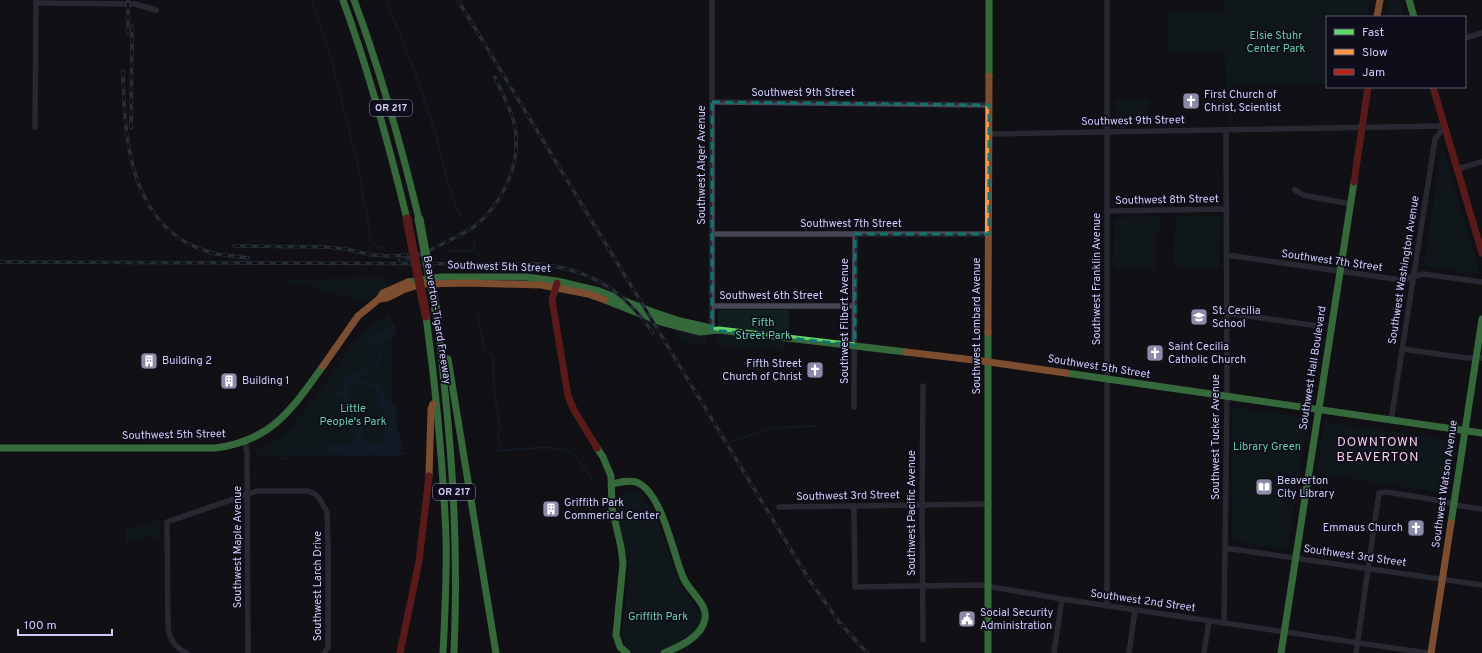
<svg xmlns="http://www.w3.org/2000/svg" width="1482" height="653" font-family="Overpass,sans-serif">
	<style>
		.green { fill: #11201f }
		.water { fill: #132539; fill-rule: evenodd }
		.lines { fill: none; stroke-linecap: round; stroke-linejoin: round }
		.stream { stroke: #132539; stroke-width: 2 }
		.street { stroke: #454656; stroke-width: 5.5 }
		.fast { stroke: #63d668; stroke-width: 7 }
		.slow { stroke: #ff974d; stroke-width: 7 }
		.jam { stroke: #b3261e; stroke-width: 7 }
		.rail-casing { stroke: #40525c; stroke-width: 3.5 }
		.rail { stroke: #0e0d19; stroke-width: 2; stroke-dasharray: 6; stroke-linecap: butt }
		.fast-bridge { stroke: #63d668; stroke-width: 9 }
		.jam-bridge { stroke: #b3261e; stroke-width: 9 }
		.marked { fill: none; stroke: #0f766e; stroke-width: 3; stroke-dasharray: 8 5; stroke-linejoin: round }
		.labels { text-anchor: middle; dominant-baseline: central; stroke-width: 3.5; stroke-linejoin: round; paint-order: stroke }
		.shield { fill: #0e0d19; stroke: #9493b5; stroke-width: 1 }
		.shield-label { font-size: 10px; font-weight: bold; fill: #cdccf8 }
		.park-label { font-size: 11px; fill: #63cda9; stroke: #0e0d19 }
		.street-label { font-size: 11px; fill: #cdccf8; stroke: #0e0d19 }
		.poi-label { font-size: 11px; fill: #cdccf8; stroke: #0e0d19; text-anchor: start }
		.quarter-label { font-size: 13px; letter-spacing: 1px; fill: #f8cded; stroke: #0e0d19 }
	</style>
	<rect width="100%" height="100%" fill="#101016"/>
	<g class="green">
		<polygon points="1225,0 1370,0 1367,17 1327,17 1327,84 1232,85 1232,124 1227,124 1225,52 1168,52 1167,12 1225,11"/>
		<polygon points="1389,0 1400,0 1404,16 1387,16"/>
		<polygon points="1115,100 1148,100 1148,123 1117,123 1115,120"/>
		<polygon points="1442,146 1480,274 1424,266"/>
		<polygon points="1157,216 1160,218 1160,232 1155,232 1155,270 1118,270 1113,266 1114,218"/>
		<polygon points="1175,216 1221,216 1220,268 1174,267"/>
		<polygon points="385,278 387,289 366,302 282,279"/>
		<polygon points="718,310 789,310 789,332 784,332 784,351 717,345"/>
		<path d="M390,312L394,456H256V451C264,447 273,443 280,437C314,408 333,364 364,333C372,325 381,318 390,312Z"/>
		<polygon points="670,324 706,324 706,344 681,342"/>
		<polygon points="1232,407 1300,417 1306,421 1306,427 1288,549 1232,541"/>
		<polygon points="1324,422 1454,441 1446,494 1317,473"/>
		<path d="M632,490L638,491L641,494L658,522L684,591L699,611L702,616V623L688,638L661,653H633L625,644L622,636L627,591L628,565L616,504C617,496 624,491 632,490Z"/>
		<path d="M159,518V541C151,532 136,541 126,544V529Z"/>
	</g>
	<g class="water">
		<path d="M391,319L395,325L396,334L391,339L383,340V356L376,368L357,378L371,383H380L386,399L396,403L397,408L396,415L397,428L402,442L401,450L399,455L392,457L374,454L355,456L329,453L326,449L327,445L354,444L357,441C355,436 350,431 348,425C345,413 348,395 333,393L332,391H342C343,389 343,384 344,382C350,368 371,375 378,358C379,354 380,350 380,346L376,342H369L368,338L373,334C385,333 390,331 391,319ZM354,383C364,382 373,387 379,395L378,403L384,412C382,422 389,434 382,442C376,443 368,444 364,438C362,431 363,423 360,416C355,403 345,402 350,386Z"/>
		<polygon points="1363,442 1385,445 1383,455 1362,452"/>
	</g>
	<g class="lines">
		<g class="stream">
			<polyline points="312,0 331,58 360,173 363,200 367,213 370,239 372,243 379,247 386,248"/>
			<polyline points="386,0 415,72 438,142 446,176 456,207 461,216"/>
			<polyline points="474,241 474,251 478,255"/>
			<polyline points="449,251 474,251"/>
			<polyline points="479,311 478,318 485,350 493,355 493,379 495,384 494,391 500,426 498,436 501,451"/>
			<polyline points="732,441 773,428 814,426"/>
			<path d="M494,451C510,450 556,444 568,451C579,458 587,472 594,482"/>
			<polyline points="397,454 405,454"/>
			<polyline points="283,458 288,458 290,455 325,454 329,452"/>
		</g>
		<g class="street">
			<polyline points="36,3 135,4 156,10"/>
			<polyline points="1465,38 1482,33"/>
			<polyline points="712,102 989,105"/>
			<polyline points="35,127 36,0"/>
			<polyline points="989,134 1445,126"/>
			<polyline points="1457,169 1482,162"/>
			<polyline points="1295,190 1303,195 1350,204"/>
			<polyline points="1107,211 1227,209"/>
			<polyline points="712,234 989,234"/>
			<polyline points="1227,255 1402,280 1423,274 1482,282"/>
			<polyline points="712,306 855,306"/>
			<polyline points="1227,313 1318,326"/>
			<polyline points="712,330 712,0"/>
			<polyline points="1402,349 1467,358 1482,358"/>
			<polyline points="854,407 855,234"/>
			<polyline points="1391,421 1435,139 1445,126"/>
			<polyline points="245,442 247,453 248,653"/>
			<polyline points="854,506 855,587 980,585 1062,599 1427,653"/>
			<polyline points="779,507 989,504"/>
			<polyline points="1225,548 1482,585"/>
			<polyline points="1107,606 1107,0"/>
			<polyline points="1224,623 1227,397 1226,130"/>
			<polyline points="923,640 922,504 923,386"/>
			<path d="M187,653C175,648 170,640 168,628L167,522L257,491H308L315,494L319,498L327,512L328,547V647L324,653"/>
			<polyline points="1054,653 1062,599"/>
			<polyline points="1129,653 1135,610"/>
			<polyline points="1204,653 1209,621"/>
			<polyline points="1356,653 1379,493 1387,492 1442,501 1461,506 1482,509"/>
		</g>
		<g class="fast">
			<path d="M343,0C369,72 389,145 407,219"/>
			<path d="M354,0C381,72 401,145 419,219"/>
			<polyline points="1409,0 1414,17"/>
			<polyline points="989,76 989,0"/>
			<polyline points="408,282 441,277 526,277 557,281 599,291 653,312 680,321 707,327 712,330"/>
			<polyline points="605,300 661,322 700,332 719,330 906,352"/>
			<path d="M426,316C436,390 443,463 446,537C447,576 445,614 443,653"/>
			<path d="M437,316C440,338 442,360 444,383C454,473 458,562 454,653"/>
			<polyline points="448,359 496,653"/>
			<polyline points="1066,373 1482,433"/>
			<path d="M0,448H215C272,441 292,409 323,366"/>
			<polyline points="597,448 603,457 611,476 612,508 621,547 623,563 616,635 620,647 627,653"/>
			<path d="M612,484C620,482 628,480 636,482C662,491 673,554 683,577C688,591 708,603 705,619C702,637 679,647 664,653"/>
			<polyline points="1451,523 1482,319"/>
			<polyline points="988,653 988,333"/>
			<polyline points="1281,653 1354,182"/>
		</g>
		<g class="slow">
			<polyline points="1377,17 1380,0"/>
			<polyline points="379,299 387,298 403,290 422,284 469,283 541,285 588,294 605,300"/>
			<polyline points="988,333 989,76"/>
			<polyline points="906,352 982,361 1066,373"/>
			<polyline points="323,366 358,316 379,299 383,293 408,282"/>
			<polyline points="429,476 431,409 433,404"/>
			<polyline points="1431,653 1451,523"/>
		</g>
		<g class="jam">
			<polyline points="1433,87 1482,253"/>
			<polyline points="1354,182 1368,87"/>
			<polyline points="557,283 552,300 568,396 574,410 597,448"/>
			<polyline points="400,653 419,561 429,476"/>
		</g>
		<g class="rail-casing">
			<g id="rail">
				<polyline points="458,0 810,581 840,623 867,653"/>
				<polyline points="128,33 128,0"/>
				<path d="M123,71C124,131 128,210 187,243C196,248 206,251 216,254"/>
				<polyline points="131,128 132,26"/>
				<polyline points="234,246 327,247 346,249 371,255 391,256 407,255"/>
				<polyline points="210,253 248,258"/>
				<path d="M400,260C418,257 433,249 448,241C457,236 467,232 475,226C502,204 519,169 516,134C514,114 503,96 495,77"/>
				<path d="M0,262L541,264C593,271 623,290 653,333"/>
			</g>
		</g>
		<use href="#rail" class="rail"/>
		<polyline class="fast-bridge" points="419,219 437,316"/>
		<polyline class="jam-bridge" points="407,219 426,316"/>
	</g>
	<path d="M0 0H1482V653H0ZM712,102L989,105V234H855V345L712,330Z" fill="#101016" fill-opacity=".55" fill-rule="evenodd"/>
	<path class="marked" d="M712,102L989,105V234H855V345L712,330Z"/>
	<defs>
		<g id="church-square" transform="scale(0.9)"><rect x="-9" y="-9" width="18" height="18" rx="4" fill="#8b8aa9" stroke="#0e0d19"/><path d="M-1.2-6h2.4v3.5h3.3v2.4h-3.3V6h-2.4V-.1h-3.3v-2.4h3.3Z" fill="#fff"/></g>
		<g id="school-square" transform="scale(0.9)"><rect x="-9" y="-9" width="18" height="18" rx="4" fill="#8b8aa9" stroke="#0e0d19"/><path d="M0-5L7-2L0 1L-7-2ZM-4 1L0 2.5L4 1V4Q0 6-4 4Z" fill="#fff"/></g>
		<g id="building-square" transform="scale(0.9)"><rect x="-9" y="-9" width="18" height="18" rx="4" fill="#8b8aa9" stroke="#0e0d19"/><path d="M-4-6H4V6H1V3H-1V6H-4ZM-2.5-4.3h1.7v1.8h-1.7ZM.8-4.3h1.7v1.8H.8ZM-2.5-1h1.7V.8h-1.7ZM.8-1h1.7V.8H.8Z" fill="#fff"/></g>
		<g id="library-square" transform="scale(0.9)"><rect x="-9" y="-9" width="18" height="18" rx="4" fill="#8b8aa9" stroke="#0e0d19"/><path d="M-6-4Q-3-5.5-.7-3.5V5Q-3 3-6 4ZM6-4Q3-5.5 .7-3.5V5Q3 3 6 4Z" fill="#fff"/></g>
		<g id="civic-square" transform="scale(0.9)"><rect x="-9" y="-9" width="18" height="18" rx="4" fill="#8b8aa9" stroke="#0e0d19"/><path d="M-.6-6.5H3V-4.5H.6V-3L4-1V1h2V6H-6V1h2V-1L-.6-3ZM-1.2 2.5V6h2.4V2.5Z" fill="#fff"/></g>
	</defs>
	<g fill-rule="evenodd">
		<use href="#church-square" x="1191" y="101"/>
		<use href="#school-square" x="1199" y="317"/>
		<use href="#church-square" x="1155" y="353"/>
		<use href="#building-square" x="149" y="361"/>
		<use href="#church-square" x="815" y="370"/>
		<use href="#building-square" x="229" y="381"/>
		<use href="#library-square" x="1264" y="487"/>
		<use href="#building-square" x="551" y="509"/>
		<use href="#church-square" x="1416" y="528"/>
		<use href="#civic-square" x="967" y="619"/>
	</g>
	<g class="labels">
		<g class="shield">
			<rect x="370" y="100" width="42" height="16" rx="3"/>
			<rect x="433" y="484" width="42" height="16" rx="3"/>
		</g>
		<g class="shield-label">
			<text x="391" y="108">OR 217</text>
			<text x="454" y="492">OR 217</text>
		</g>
		<g class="park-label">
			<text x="1276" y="36">Elsie Stuhr<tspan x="1276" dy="13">Center Park</tspan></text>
			<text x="763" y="323">Fifth<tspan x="763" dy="13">Street Park</tspan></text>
			<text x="353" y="409">Little<tspan x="353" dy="13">People's Park</tspan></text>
			<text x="1267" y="447">Library Green</text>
			<text x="658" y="617">Griffith Park</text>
		</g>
		<g class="street-label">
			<text x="803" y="93">Southwest 9th Street</text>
			<text transform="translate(1133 121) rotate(-1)">Southwest 9th Street</text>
			<text transform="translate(702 165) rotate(-90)">Southwest Alger Avenue</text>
			<text transform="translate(1167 200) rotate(-1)">Southwest 8th Street</text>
			<text x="851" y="224">Southwest 7th Street</text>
			<text transform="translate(1332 261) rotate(8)">Southwest 7th Street</text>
			<text transform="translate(499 267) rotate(2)">Southwest 5th Street</text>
			<text transform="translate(1404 270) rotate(-81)">Southwest Washington Avenue</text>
			<text transform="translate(1097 279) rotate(-90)">Southwest Franklin Avenue</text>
			<text x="771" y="296">Southwest 6th Street</text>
			<text transform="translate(437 320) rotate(81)">Beaverton-Tigard Freeway</text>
			<text transform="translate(845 321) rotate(-90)">Southwest Filbert Avenue</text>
			<text transform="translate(977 326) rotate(-90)">Southwest Lombard Avenue</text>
			<text transform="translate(1099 367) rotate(9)">Southwest 5th Street</text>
			<text transform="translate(1313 368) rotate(-81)">Southwest Hall Boulevard</text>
			<text transform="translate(174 435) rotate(-1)">Southwest 5th Street</text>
			<text transform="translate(1216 437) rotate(-90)">Southwest Tucker Avenue</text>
			<text transform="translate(1445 484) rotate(-82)">Southwest Watson Avenue</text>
			<text transform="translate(848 496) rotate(-1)">Southwest 3rd Street</text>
			<text transform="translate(912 513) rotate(-90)">Southwest Pacific Avenue</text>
			<text transform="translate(238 547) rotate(-90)">Southwest Maple Avenue</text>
			<text transform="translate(1355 556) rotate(8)">Southwest 3rd Street</text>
			<text transform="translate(318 586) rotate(-90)">Southwest Larch Drive</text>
			<text transform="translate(1143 601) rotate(8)">Southwest 2nd Street</text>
		</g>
		<g class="poi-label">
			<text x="1204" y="95">First Church of<tspan x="1204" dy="13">Christ, Scientist</tspan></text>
			<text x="1212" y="311">St. Cecilia<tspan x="1212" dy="13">School</tspan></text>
			<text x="1168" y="347">Saint Cecilia<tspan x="1168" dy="13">Catholic Church</tspan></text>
			<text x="162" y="361">Building 2</text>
			<text x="802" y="364" text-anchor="end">Fifth Street<tspan x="802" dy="13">Church of Christ</tspan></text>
			<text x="242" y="381">Building 1</text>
			<text x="1277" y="481">Beaverton<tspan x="1277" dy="13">City Library</tspan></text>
			<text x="564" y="503">Griffith Park<tspan x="564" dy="13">Commerical Center</tspan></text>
			<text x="1403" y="528" text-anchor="end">Emmaus Church</text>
			<text x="980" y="613">Social Security<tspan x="980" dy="13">Administration</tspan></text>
		</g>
		<g class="quarter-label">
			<text x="1378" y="443">DOWNTOWN<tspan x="1378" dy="15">BEAVERTON</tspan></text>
		</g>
	</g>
	<rect x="1326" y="16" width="140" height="72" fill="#0e0d19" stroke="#5a5972"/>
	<rect x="1334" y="29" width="20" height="6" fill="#63d668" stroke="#5a5972"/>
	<text x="1362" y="36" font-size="12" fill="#cdccf8">Fast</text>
	<rect x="1334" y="49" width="20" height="6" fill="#ff974d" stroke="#5a5972"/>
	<text x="1362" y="56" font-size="12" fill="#cdccf8">Slow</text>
	<rect x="1334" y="69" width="20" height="6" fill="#b3261e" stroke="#5a5972"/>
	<text x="1362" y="76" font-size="12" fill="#cdccf8">Jam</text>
	<path d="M18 629v6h94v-6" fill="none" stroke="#cdccf8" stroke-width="2"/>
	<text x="24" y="629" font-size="12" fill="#cdccf8" stroke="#0e0d19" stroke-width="3" paint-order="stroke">100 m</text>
</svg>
